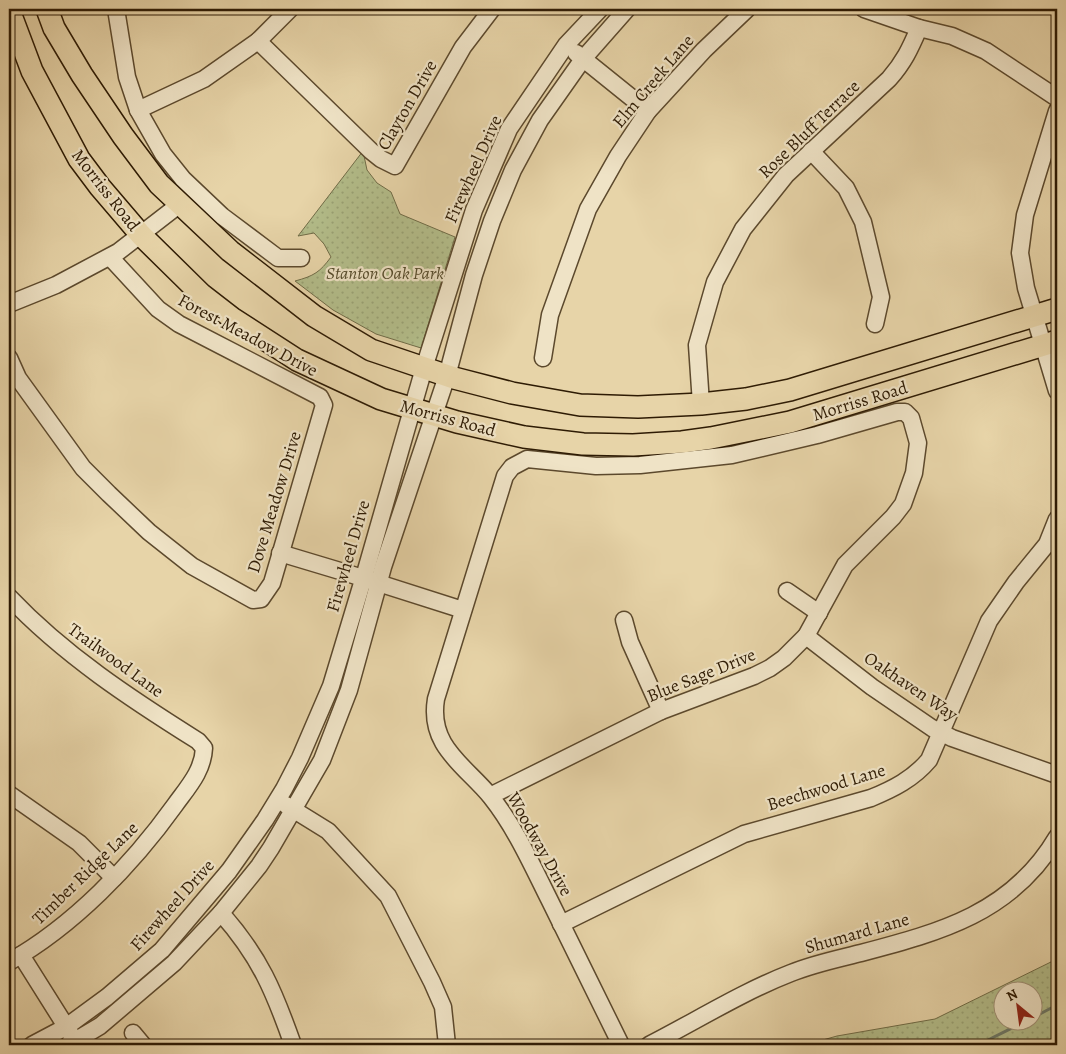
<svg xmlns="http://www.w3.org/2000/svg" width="1066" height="1054" font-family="Alegreya,serif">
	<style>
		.park { fill: url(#park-dots); stroke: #706c47; fill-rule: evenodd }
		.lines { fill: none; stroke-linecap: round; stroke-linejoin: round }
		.stream { stroke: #6d7968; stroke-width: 3 }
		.minor-casing { stroke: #5c492d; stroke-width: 19 }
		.major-casing { stroke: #2e1b04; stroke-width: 24 }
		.minor { stroke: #efe3c6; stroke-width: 16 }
		.major { stroke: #e7d4a8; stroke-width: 21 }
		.labels { text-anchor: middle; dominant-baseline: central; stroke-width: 4.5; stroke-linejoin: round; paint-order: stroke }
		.street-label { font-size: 18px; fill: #2e1b04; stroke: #efe3c6 }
		.park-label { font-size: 18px; font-style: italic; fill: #564c2c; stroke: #efe3c6 }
	</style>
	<defs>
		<pattern id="park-dots" width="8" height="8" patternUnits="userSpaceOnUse" patternTransform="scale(1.25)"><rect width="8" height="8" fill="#b3bd8a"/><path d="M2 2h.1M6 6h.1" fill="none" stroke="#9aa275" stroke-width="1.8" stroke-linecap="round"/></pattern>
	</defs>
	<rect width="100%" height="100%" fill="#e7d4a8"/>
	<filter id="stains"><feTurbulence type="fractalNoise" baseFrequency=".004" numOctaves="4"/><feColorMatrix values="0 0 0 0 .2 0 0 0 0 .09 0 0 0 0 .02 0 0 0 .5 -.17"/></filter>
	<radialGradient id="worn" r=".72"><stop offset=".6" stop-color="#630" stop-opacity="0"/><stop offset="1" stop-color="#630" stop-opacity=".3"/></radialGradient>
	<g class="park">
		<path d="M363,151L367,170L377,183L391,192L400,214L455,237L421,348L376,334L333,310L295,281C314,276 320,272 331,257L324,244L314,233L298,236Z"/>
		<path d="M1057,959V1045H805L837,1036L935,1019ZM1004,992H1034V1022H1004Z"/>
	</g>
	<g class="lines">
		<g class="stream">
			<polyline points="1034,1017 1057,1005"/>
			<polyline points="978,1045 1024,1022"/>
		</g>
		<g class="minor-casing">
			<g id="minor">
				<polyline points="116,9 127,77 138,110 163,154 183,179 222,216 278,258 301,258"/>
				<polyline points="864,9 919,28 952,36 986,51 1057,98"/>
				<polyline points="258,41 371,151 381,159 395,166 463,47 492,9"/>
				<polyline points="576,53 648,111"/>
				<polyline points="138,110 204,79 258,41 290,9"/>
				<polyline points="1057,111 1025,215 1020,253 1026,288 1057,391"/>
				<polyline points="811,151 846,188 863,222 881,297 875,324"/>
				<polyline points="9,304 56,285 118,252 180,204"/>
				<polyline points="9,358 18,378 83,468 109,494 149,532 192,566 253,600 261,599 272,583 324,405 320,397 179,324 158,309 110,257"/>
				<polyline points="543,358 550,315 588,209 618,156 648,111 704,50 747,9"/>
				<path d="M701,404L697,345L715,282L743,229L786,175L889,79C904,62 910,49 919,28"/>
				<polyline points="280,553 350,574 463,610"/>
				<polyline points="787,591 819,613"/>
				<path d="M9,597C64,655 131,699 198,741L204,748C203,771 188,787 175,805C132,865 73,926 9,962"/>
				<polyline points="624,620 630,642 661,711"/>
				<polyline points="806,636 872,687 932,728 952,738 1057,775"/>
				<polyline points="9,794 79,843 114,878"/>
				<path d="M490,796L661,711L754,676L770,668L784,658L806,636L845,565L893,517L903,504L914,473L918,443L911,418L905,412H897L817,435L732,455L640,465L596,466L527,459L512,467L505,476L436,699C428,747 466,766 491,797C515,827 532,865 549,899C573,948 597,997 621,1045"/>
				<polyline points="286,805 328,831 388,896 432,982 443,1007 447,1045"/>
				<path d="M221,913C260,957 274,991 293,1045"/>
				<path d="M561,924L744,834L871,798C893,789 913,779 929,760L989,621L1016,582L1047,544L1057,519"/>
				<polyline points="21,955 72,1036"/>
				<polyline points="133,1033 143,1045"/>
				<polyline points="32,1045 66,1027 107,997 162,950 229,871 265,820 284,789 300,758 331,686 366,570 424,368 474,210 509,129 566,45 600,9"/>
				<polyline points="68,1045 100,1026 174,963 221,913 259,866 271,848 322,760 349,690 383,567 447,376 474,275 492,221 513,170 540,120 583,59 627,9"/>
				<path d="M649,1045C696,1021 742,992 791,973C813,964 837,959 861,953C941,932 1012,913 1057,837"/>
			</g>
		</g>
		<g class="major-casing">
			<g id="major">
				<polyline points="47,9 54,28 82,75 123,136 159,184 230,251 314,316 371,350 454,378 512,393 580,405 638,407 701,404 746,399 790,390 1057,309"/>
				<polyline points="9,10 32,71 79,159 100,187 141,235 201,294 232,318 297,360 381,399 457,422 524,437 583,444 633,445 682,442 711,438 790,422 1057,341"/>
			</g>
		</g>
		<use href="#minor" class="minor"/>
		<use href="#major" class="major"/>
	</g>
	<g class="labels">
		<g class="street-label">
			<text transform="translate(653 81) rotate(-50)">Elm Creek Lane</text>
			<text transform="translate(407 105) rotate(-60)">Clayton Drive</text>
			<text transform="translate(809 129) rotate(-44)">Rose Bluff Terrace</text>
			<text transform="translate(473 169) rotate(-66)">Firewheel Drive</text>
			<text transform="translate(106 190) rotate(52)">Morriss Road</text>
			<text transform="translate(248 335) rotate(28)">Forest Meadow Drive</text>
			<text transform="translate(860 401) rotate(-17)">Morriss Road</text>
			<text transform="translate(448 418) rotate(15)">Morriss Road</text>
			<text transform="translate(274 502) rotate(-73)">Dove Meadow Drive</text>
			<text transform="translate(348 556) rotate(-74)">Firewheel Drive</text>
			<text transform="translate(116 660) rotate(36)">Trailwood Lane</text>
			<text transform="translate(701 675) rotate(-22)">Blue Sage Drive</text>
			<text transform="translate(911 686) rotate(34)">Oakhaven Way</text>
			<text transform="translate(826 787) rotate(-17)">Beechwood Lane</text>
			<text transform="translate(540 844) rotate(61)">Woodway Drive</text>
			<text transform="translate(85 873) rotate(-44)">Timber Ridge Lane</text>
			<text transform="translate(172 905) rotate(-48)">Firewheel Drive</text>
			<text transform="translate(857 933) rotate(-16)">Shumard Lane</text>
		</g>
		<g class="park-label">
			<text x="385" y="273">Stanton Oak Park</text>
		</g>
	</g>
	<rect width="1066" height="1054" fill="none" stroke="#e7d4a8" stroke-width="30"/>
	<rect x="10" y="10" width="1046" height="1034" fill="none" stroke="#2e1b04" stroke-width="2.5"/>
	<rect x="15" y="15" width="1036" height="1024" fill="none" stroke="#2e1b04"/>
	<g transform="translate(1018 1006) rotate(331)"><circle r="24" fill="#efe3c6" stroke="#a29378"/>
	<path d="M0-4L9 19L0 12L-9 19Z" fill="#8f2418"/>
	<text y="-8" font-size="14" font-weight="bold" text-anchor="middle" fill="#2e1b04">N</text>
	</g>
	<rect width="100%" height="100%" filter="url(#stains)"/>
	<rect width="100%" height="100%" fill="url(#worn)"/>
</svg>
